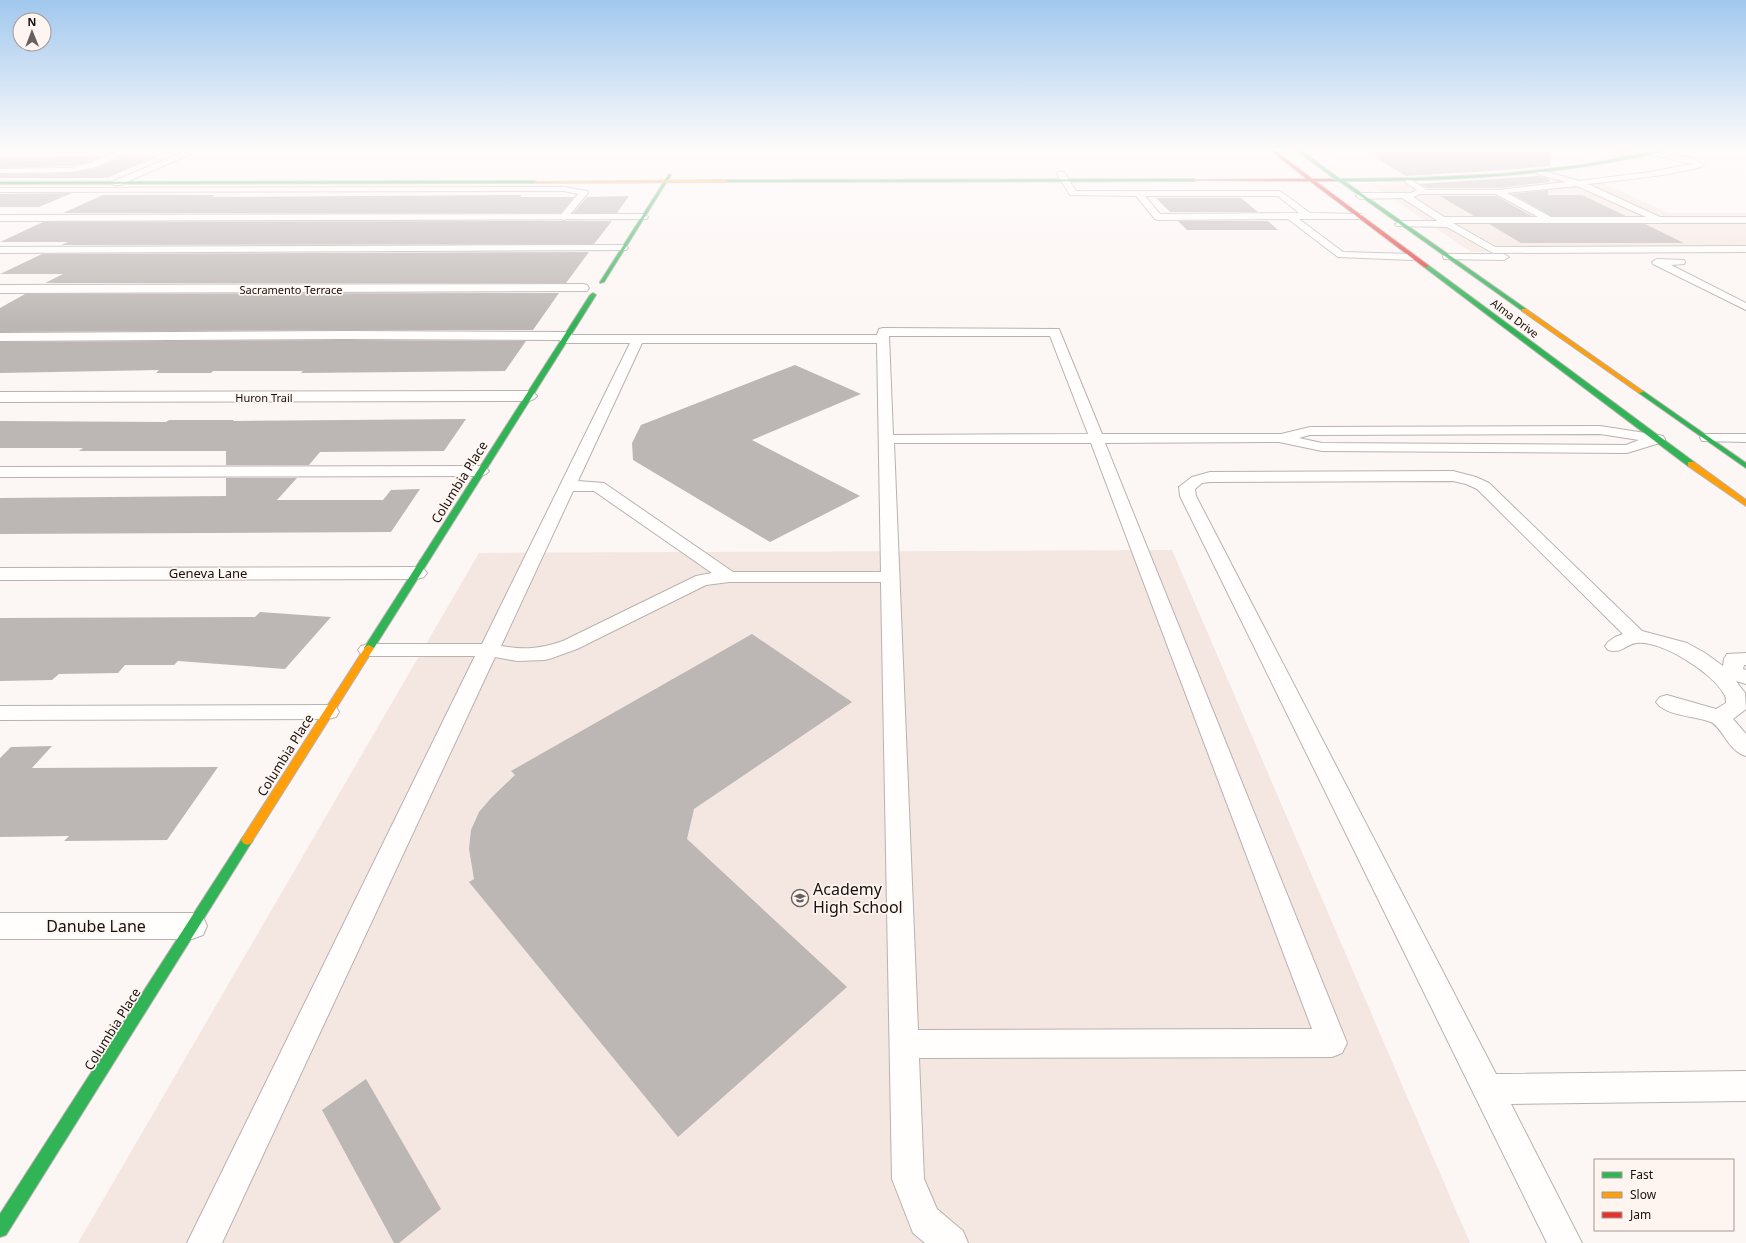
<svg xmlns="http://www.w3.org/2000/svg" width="1746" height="1243" font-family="'Noto Sans',sans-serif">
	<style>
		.built { fill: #f4e6e0 }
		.building { fill: #bcb6b4 }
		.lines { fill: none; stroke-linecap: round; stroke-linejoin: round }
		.lane-casing { stroke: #b8b2b0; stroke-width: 2 }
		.street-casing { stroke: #b8b2b0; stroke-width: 2 }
		.fast-casing { stroke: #b8b2b0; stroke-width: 2 }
		.slow-casing { stroke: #b8b2b0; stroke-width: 2 }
		.jam-casing { stroke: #b8b2b0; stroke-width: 2 }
		.lane { fill: #fffefd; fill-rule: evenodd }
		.street { fill: #fffefd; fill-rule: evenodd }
		.fast { fill: #30b455; fill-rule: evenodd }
		.slow { fill: #ff9f0a; fill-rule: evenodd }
		.jam { fill: #e5322d; fill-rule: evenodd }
		.labels { text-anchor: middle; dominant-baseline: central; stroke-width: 3.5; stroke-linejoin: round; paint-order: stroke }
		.far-street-label { font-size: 11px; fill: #16110e; stroke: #fff5f0 }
		.street-label { font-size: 13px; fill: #16110e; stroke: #fff5f0 }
		.near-poi-label { font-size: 16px; fill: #16110e; stroke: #fff5f0; text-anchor: start }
		.near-street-label { font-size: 16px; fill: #16110e; stroke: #fff5f0 }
	</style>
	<rect width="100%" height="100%" fill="#fcf6f4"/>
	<g class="built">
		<polygon points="1561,174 1607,185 1669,213 1746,213 1746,253 1471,252 1372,185 1469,182"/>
		<polygon points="1172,550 1470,1243 78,1243 479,553"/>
	</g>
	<g class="building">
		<polygon points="1363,150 1539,150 1552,154 1550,166 1505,170 1406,176"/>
		<polygon points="88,156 103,156 91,162 70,166 0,168 0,157"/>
		<polygon points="122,156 159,156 107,178 0,178 0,174 70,173 97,168"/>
		<polygon points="1538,176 1549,179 1549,182 1498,188 1428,188 1420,184"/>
		<polygon points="1548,190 1548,195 1582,195 1626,216 1551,216 1512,194"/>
		<polygon points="72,193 39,207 0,207 0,194"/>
		<polygon points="103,195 215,195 212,197 522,195 520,197 574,197 561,213 63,213"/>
		<polygon points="629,196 617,213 573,213 587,197"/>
		<polygon points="1440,196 1496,196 1532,216 1474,216"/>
		<polygon points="1156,198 1241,198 1258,212 1170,212"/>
		<polygon points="562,221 612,221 594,244 61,245 68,242 0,242 43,222"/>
		<polygon points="1178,221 1268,221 1278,230 1187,230"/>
		<polygon points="1489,224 1645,224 1684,243 1521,243"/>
		<polygon points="589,252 566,283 45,283 63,274 0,274 42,254"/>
		<polygon points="559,293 533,330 344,330 0,332 0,308 25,294"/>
		<polygon points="344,340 526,341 505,371 301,373 303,371 213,371 211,373 156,373 159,370 0,373 0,342"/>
		<polygon points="795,365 861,394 752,440 860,496 770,542 633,460 632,443 641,425"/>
		<polygon points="466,419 444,451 320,452 309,465 226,465 226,451 79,451 83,448 0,448 0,421 166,422 169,420 234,420 233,421"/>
		<polygon points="226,478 297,478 277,500 383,500 391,490 420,489 391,532 0,534 0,498 226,496"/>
		<polygon points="260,612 331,617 285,669 178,661 174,665 125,665 118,673 59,674 52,680 0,681 0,618 255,617"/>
		<polygon points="752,634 852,702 694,809 687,839 847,987 678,1137 469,882 474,879 469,849 471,830 479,812 491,798 515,775 511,771"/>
		<polygon points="52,746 32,768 218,767 167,840 64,841 69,836 0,837 0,758 11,747"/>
		<polygon points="366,1079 441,1209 399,1243 394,1243 322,1110"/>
	</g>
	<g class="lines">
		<g class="lane-casing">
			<g id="lane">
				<polygon points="121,150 131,150 96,167 70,172 0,173 0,169 70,168 91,163"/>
				<path d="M1653,151L1693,158L1704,165C1694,173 1606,182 1588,184L1660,217H1746V223H1453L1495,247L1746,246V252L1493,253L1447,227L1397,226L1395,224L1400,221H1438L1402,198L1360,199L1356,196L1360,193H1411L1417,190L1405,182V178H1408L1427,190H1498L1566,182L1537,174L1536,172L1540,170L1579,181L1650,172L1692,164L1653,155ZM1577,186L1646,217H1551L1507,193ZM1420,194H1496L1538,217H1444L1413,197Z"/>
				<path d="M1058,172H1064L1076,191H1280L1310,213L1361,214L1362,216L1361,218L1358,219H1299L1343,252L1412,254L1417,257L1412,260L1338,257L1288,219L1158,220L1155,219L1136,196L1070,195L1057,174ZM1145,196H1278L1299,213L1160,214Z"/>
				<polygon points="564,187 587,191 588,193 566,219 563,220 559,217 578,194 564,191 0,192 0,188"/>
				<polygon points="623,245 626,246 628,248 626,250 0,253 0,247"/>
				<polygon points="1448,254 1504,254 1509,257 1504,260 1444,259 1443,257 1444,255"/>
				<polygon points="1657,259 1684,260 1685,262 1684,264 1671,265 1746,303 1746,310 1653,264 1652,262"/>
				<path d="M883,328L1059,329L1102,434H1281L1310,427L1600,426L1658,435L1663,436L1665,439L1663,442L1627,453L1322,451L1279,442L1105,443L1347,1043L1342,1053L1332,1057L919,1058L924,1179L937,1209L963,1231L968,1243H925L913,1233L892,1179L881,582H729L706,585L577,649L552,658L545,660L517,661L495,657L222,1243H187L475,656H368L361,654L358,650L361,646L368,644H482L630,343H565L559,340L344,339L0,341V333L344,331L567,332L573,335H877L879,329ZM889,336H1050L1088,434L893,435ZM642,343H877L881,572H733L604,483L578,481ZM1600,434L1639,440L1626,445L1322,443L1299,438L1310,435ZM894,443H1091L1312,1029L918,1030ZM573,491H594L712,573L696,576L563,641C540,649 525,650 501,646Z"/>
				<polygon points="1707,434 1746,434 1746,442 1702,441 1700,438 1702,435"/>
				<polygon points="481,466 486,468 489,471 486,474 481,476 0,477 0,467"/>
				<path d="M1453,471L1476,477L1489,483L1642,631L1687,643L1705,653L1723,666L1724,659L1727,654L1746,653V665H1744L1743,669L1746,670V684L1736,681L1745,693L1746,709L1733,719L1746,734V756C1728,751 1723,728 1711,722C1696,716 1665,716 1656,702L1660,697L1667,695L1716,709L1726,703C1726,700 1726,696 1724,694C1713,673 1660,639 1636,643C1624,645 1623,654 1608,650L1605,646L1608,642L1615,637L1623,634L1477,489L1466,484L1453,481L1210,482L1202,483L1195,489L1196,496L1496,1074L1746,1071V1101L1511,1104L1582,1243H1547L1180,496L1179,487L1192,477L1210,472Z"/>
				<polygon points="328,705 336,707 339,712 336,717 328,719 0,720 0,706"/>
			</g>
		</g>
		<g class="street-casing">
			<g id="street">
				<polygon points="187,150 199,150 120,185 114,185 112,183 114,181"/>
				<polygon points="643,214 648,217 647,219 0,221 0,215"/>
				<polygon points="583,284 587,285 589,288 587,291 0,293 0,285"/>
				<polygon points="529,391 534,393 537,396 534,399 529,401 0,402 0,392"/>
				<polygon points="417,567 424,569 427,573 424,577 417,579 0,580 0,568"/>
				<polygon points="0,913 192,913 203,917 207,926 203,935 192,939 0,939"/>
			</g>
		</g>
		<g class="fast-casing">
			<g id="fast">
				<path d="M1296,150H1300L1340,179L1416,178L1500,174L1583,165L1659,150H1667C1646,157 1621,160 1599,164C1515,178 1429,181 1344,181L1526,309V311L1524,312L1339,181H1331V179H1335Z"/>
				<polygon points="669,174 671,175 604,282 600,283 600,282"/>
				<polygon points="1194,179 1195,181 726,182 724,181 726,180"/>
				<polygon points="536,181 535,183 0,184 0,182"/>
				<polygon points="1424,265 1428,265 1694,462 1694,466 1688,466 1424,267"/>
				<polygon points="593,293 596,295 374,648 372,650 366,650 364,648 590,295"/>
				<polygon points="1639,391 1643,391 1746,463 1746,468 1639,393"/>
				<polygon points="247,835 251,837 253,840 251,843 6,1235 0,1237 0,1214 243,837"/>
			</g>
		</g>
		<g class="slow-casing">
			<g id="slow">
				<polygon points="726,180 727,182 535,183 533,182"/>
				<polygon points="1522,309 1526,309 1644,392 1639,393 1522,311"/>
				<polygon points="1688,462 1694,462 1746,500 1746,506 1688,466"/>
				<polygon points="369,645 374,648 251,843 247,845 243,843 241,840 243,837 366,646"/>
			</g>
		</g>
		<g class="jam-casing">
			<polygon id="jam" points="1270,150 1274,150 1312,179 1333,179 1332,181 1315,181 1428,265 1428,267 1424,267 1310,181 1192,180 1307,179"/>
		</g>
		<use href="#lane" class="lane"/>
		<use href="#street" class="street"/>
		<use href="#fast" class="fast"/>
		<use href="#slow" class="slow"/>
		<use href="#jam" class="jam"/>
	</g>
	<linearGradient id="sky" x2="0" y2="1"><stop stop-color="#a1c8ee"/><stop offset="0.46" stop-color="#fefbfa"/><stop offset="1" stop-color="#fefbfa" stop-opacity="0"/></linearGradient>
	<rect width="1746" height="324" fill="url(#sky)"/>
	<defs>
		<g id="school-ring" transform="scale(0.9)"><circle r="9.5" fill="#fff5f0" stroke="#66615e" stroke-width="1.5"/><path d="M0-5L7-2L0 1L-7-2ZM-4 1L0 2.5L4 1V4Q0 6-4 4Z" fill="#66615e"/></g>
	</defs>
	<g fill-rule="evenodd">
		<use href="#school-ring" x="800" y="898"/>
	</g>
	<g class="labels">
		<g class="far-street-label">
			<text x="291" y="289">Sacramento Terrace</text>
			<text transform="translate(1515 318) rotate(37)">Alma Drive</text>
			<text x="264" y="397">Huron Trail</text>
		</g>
		<g class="street-label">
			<text transform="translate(459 482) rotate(-58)">Columbia Place</text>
			<text x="208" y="573">Geneva Lane</text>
			<text transform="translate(285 755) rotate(-58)">Columbia Place</text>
			<text transform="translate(112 1029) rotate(-58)">Columbia Place</text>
		</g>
		<g class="near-poi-label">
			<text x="813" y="889">Academy<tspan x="813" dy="18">High School</tspan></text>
		</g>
		<g class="near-street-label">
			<text x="96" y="926">Danube Lane</text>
		</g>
	</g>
	<rect x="1594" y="1159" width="140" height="72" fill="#fff5f0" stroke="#a29a96"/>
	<rect x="1602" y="1172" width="20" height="6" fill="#30b455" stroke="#a29a96"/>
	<text x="1630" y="1179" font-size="12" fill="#16110e">Fast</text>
	<rect x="1602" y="1192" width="20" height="6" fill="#ff9f0a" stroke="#a29a96"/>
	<text x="1630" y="1199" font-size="12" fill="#16110e">Slow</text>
	<rect x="1602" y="1212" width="20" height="6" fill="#e5322d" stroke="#a29a96"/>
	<text x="1630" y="1219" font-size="12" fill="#16110e">Jam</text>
	<g transform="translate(32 32) rotate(359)"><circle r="19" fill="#fff5f0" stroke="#a29a96"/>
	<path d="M0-3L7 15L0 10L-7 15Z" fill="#66615e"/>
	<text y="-6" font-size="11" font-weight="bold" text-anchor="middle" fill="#16110e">N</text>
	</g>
</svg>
